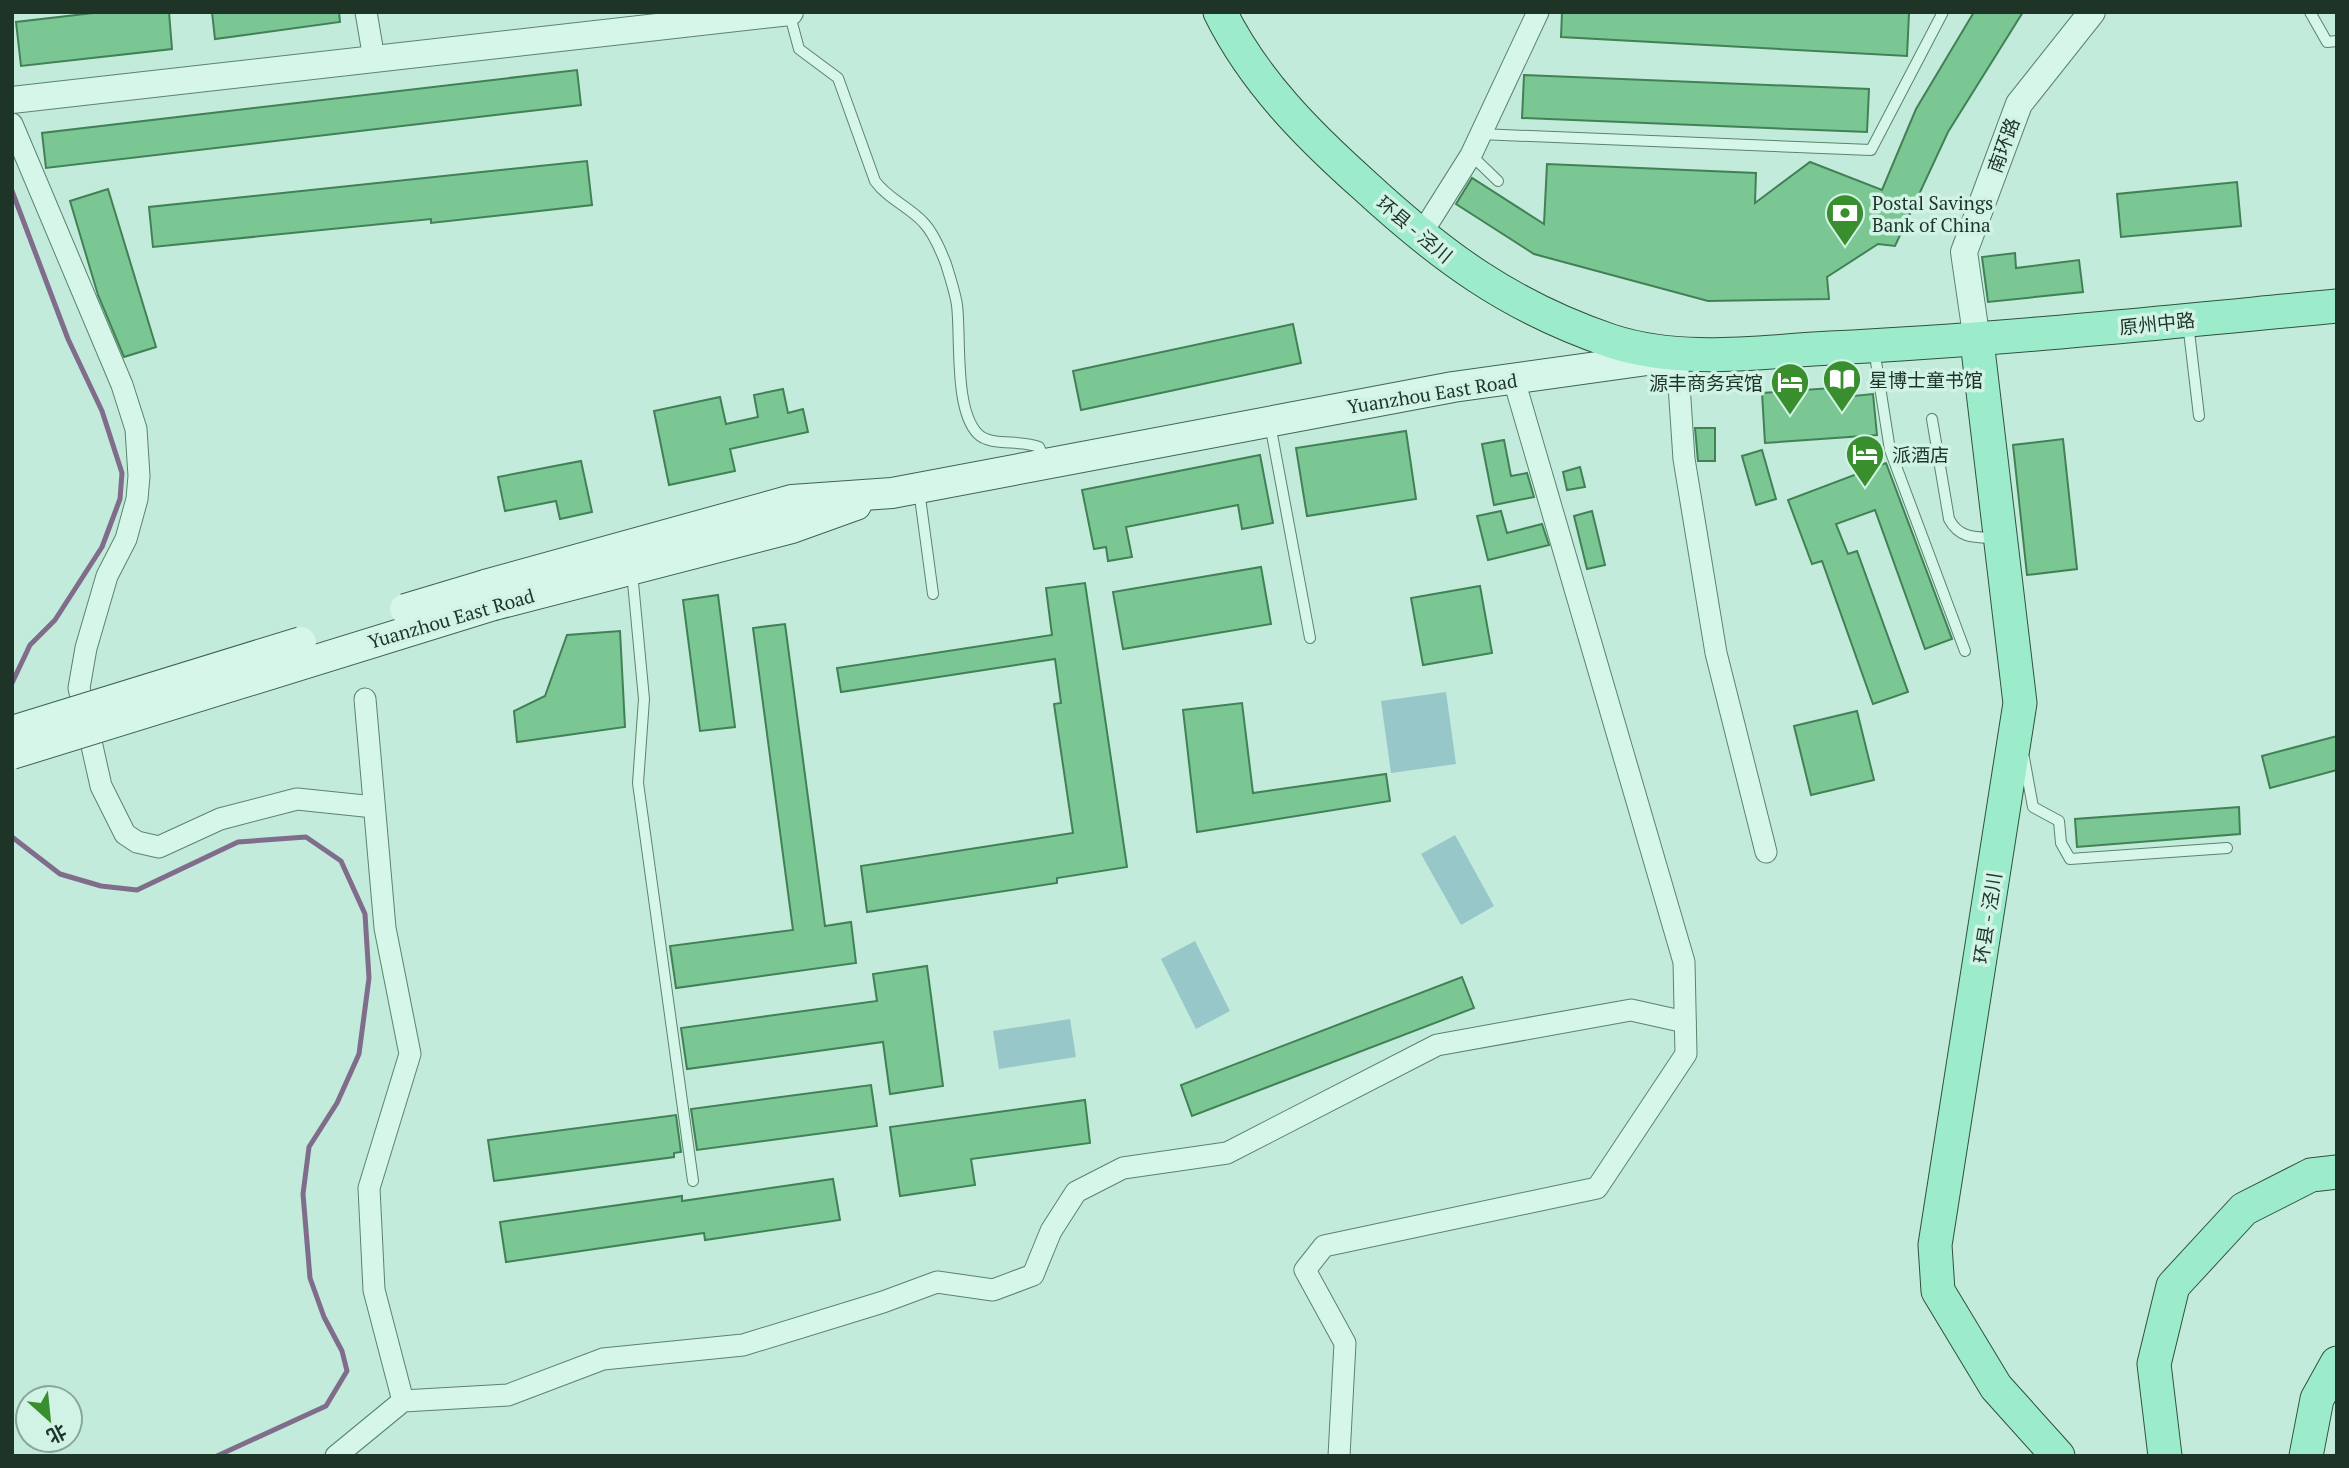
<svg xmlns="http://www.w3.org/2000/svg" width="2349" height="1468" font-family="'PT Serif','Noto Sans SC',serif">
	<style>
		.green { fill: #97c7c8 }
		.lines { fill: none; stroke-linecap: round; stroke-linejoin: round }
		.stream { stroke: #806c8b; stroke-width: 5 }
		.building { fill: #7ac793; stroke: #428155; stroke-width: 2 }
		.service-casing { stroke: #5b846c; stroke-width: 12 }
		.minor-casing { stroke: #5b846c; stroke-width: 23 }
		.tertiary-casing { stroke: #5b846c; stroke-width: 28 }
		.secondary-casing { stroke: #3e654e; stroke-width: 32 }
		.primary-casing { stroke: #2f523b; stroke-width: 35 }
		.service { stroke: #d5f6e9; stroke-width: 10 }
		.minor { stroke: #d5f6e9; stroke-width: 21 }
		.tertiary { stroke: #d5f6e9; stroke-width: 26 }
		.secondary { stroke: #d5f6e9; stroke-width: 30 }
		.primary { stroke: #9ceccb; stroke-width: 33 }
		.secondary-bridge-casing { stroke: #3e654e; stroke-width: 32; stroke-linecap: butt }
		.secondary-bridge { stroke: #d5f6e9; stroke-width: 30 }
		.labels { text-anchor: middle; dominant-baseline: central; stroke-width: 7; stroke-linejoin: round; paint-order: stroke }
		.street-label { font-size: 19px; fill: #1e3427; stroke: #d1f3e6 }
		.poi-label { font-size: 19px; fill: #1e3427; stroke: #d1f3e6; text-anchor: start }
	</style>
	<rect width="100%" height="100%" fill="#c2ebdb"/>
	<g class="green">
		<polygon points="1446,692 1456,764 1391,773 1381,701"/>
		<polygon points="1455,835 1494,906 1461,925 1421,854"/>
		<polygon points="1195,941 1230,1011 1196,1029 1161,959"/>
		<polygon points="1070,1019 1076,1057 999,1069 993,1031"/>
	</g>
	<g class="lines">
		<g class="stream">
			<polyline points="12,191 68,339 102,411 122,473 120,499 102,547 55,620 30,645 12,683"/>
			<polyline points="12,837 60,874 101,886 137,890 238,842 306,837 341,861 365,914 369,978 359,1054 337,1103 309,1147 303,1194 310,1278 324,1317 342,1351 347,1371 326,1406 217,1456"/>
		</g>
	</g>
	<g class="building">
		<polygon points="102,12 169,12 172,49 21,66 16,22"/>
		<polygon points="212,12 339,12 340,22 215,39"/>
		<polygon points="1562,12 1909,13 1907,56 1561,37"/>
		<polygon points="1974,12 2023,12 1948,132 1895,246 1878,244 1827,277 1829,299 1708,301 1534,254 1456,204 1472,178 1544,224 1547,164 1756,173 1755,203 1810,162 1882,190 1916,109"/>
		<polygon points="577,70 581,105 46,168 42,133"/>
		<polygon points="1524,75 1869,89 1867,132 1522,118"/>
		<polygon points="587,161 592,205 431,223 431,219 153,247 149,207"/>
		<polygon points="2237,182 2241,226 2121,237 2117,194"/>
		<polygon points="108,189 156,347 124,357 98,295 70,201"/>
		<polygon points="2015,253 2016,268 2079,260 2083,292 1988,302 1982,257"/>
		<polygon points="1293,324 1301,363 1081,410 1073,371"/>
		<polygon points="1832,388 1833,398 1873,394 1877,435 1765,443 1762,393"/>
		<polygon points="783,389 788,413 803,409 808,432 730,449 735,471 669,485 654,411 720,397 726,424 758,417 754,395"/>
		<polygon points="1695,428 1715,428 1715,461 1698,461"/>
		<polygon points="1406,431 1416,499 1307,516 1296,448"/>
		<polygon points="2063,439 2077,569 2027,575 2013,445"/>
		<polygon points="1504,440 1511,476 1527,473 1534,497 1494,505 1482,444"/>
		<polygon points="1762,450 1776,499 1756,505 1742,456"/>
		<polygon points="1260,455 1273,523 1242,529 1238,505 1126,527 1132,557 1108,561 1106,547 1094,549 1082,490"/>
		<polygon points="581,461 592,512 560,519 556,501 505,511 498,477"/>
		<polygon points="1886,463 1952,639 1925,649 1875,510 1836,524 1848,554 1857,551 1908,692 1873,704 1822,561 1812,564 1788,500"/>
		<polygon points="1580,467 1585,487 1567,490 1563,472"/>
		<polygon points="1501,511 1507,533 1542,524 1549,545 1488,560 1477,516"/>
		<polygon points="1592,511 1605,565 1587,569 1574,516"/>
		<polygon points="1261,567 1271,624 1123,649 1113,592"/>
		<polygon points="1085,583 1127,867 1057,878 1057,883 867,912 861,866 1073,833 1054,704 1061,703 1055,659 841,692 837,668 1052,635 1046,588"/>
		<polygon points="1480,586 1492,653 1423,665 1411,598"/>
		<polygon points="718,595 735,727 700,731 683,600"/>
		<polygon points="785,624 825,926 851,922 856,963 676,988 670,946 793,930 753,628"/>
		<polygon points="620,631 625,727 517,742 514,711 545,696 567,635"/>
		<polygon points="1242,703 1253,793 1386,774 1390,801 1197,832 1183,710"/>
		<polygon points="1857,711 1874,780 1811,795 1794,726"/>
		<polygon points="2337,736 2337,770 2270,788 2262,756"/>
		<polygon points="2239,807 2240,834 2077,847 2075,819"/>
		<polygon points="927,966 943,1086 890,1094 883,1042 687,1069 681,1028 877,1001 873,974"/>
		<polygon points="1462,977 1474,1008 1192,1116 1181,1085"/>
		<polygon points="871,1085 877,1126 697,1150 691,1109"/>
		<polygon points="1085,1100 1090,1143 971,1159 975,1185 900,1196 890,1127"/>
		<polygon points="676,1115 681,1152 674,1153 674,1157 494,1181 488,1140"/>
		<polygon points="833,1179 840,1220 705,1240 704,1233 506,1262 500,1222 682,1196 682,1201"/>
	</g>
	<g class="lines">
		<g class="service-casing">
			<g id="service">
				<path d="M789,12L799,49L838,78L875,181C888,199 908,206 923,222C933,232 941,251 946,264C950,277 955,292 957,305C961,339 954,410 978,434C991,447 1020,439 1039,447L1045,461"/>
				<polyline points="2310,12 2327,42 2337,41"/>
				<polyline points="1480,134 1871,150 1943,12"/>
				<polyline points="1471,155 1498,181"/>
				<polyline points="2188,323 2199,416"/>
				<polyline points="1874,349 1890,450 1965,651"/>
				<path d="M1932,419L1949,519C1960,540 1977,537 1998,538"/>
				<polyline points="1270,424 1310,638"/>
				<polyline points="919,490 933,594"/>
				<polyline points="632,572 644,699 638,783 693,1181"/>
				<polyline points="2024,758 2033,807 2059,821 2061,843 2070,859 2227,848"/>
			</g>
		</g>
		<g class="minor-casing">
			<g id="minor">
				<polyline points="366,12 374,59"/>
				<polyline points="12,124 122,385 136,429 139,476 137,499 126,539 107,576 86,648 79,688 101,786 125,834 137,842 159,847 220,819 297,799 374,807"/>
				<polyline points="1420,236 1471,155 1538,12"/>
				<polyline points="1677,356 1684,459 1716,653 1766,852"/>
				<polyline points="365,699 385,928 410,1054 369,1188 374,1290 403,1401"/>
				<polyline points="336,1456 403,1401 508,1395 603,1359 743,1345 883,1302 937,1282 993,1290 1033,1275 1051,1231 1076,1192 1123,1168 1227,1153 1437,1045 1631,1010 1685,1022"/>
				<polyline points="1339,1456 1345,1343 1305,1270 1324,1246 1597,1188 1686,1054 1684,962 1514,380"/>
			</g>
		</g>
		<g class="tertiary-casing">
			<g id="tertiary">
				<polyline points="12,100 790,12"/>
				<polyline points="1977,341 1964,252 2019,104 2092,12"/>
			</g>
		</g>
		<g class="secondary-casing">
			<g id="secondary">
				<polyline points="485,585 792,500 892,493 1453,387 1669,357"/>
				<polyline points="494,605 792,528 856,505"/>
			</g>
		</g>
		<g class="primary-casing">
			<g id="primary">
				<path d="M1220,12C1254,81 1308,135 1364,185C1441,256 1510,307 1611,341C1682,364 1757,352 1830,348C1999,340 2168,322 2337,306"/>
				<polyline points="1977,341 2020,703 1935,1245 1938,1291 1996,1387 2058,1456"/>
				<polyline points="2165,1456 2154,1364 2173,1286 2244,1209 2311,1175 2337,1172"/>
				<polyline points="2306,1456 2317,1399 2337,1363"/>
			</g>
		</g>
		<use href="#service" class="service"/>
		<use href="#minor" class="minor"/>
		<use href="#tertiary" class="tertiary"/>
		<use href="#secondary" class="secondary"/>
		<use href="#primary" class="primary"/>
		<g class="secondary-bridge-casing">
			<g id="secondary-bridge">
				<polyline points="405,609 485,585"/>
				<polyline points="12,731 301,642"/>
				<polyline points="12,754 494,605"/>
			</g>
		</g>
		<use href="#secondary-bridge" class="secondary-bridge"/>
	</g>
	<defs>
		<g id="bank-pin" transform="scale(2.0125)"><path d="M0 17L-7.5 6A9.5 9.5 0 1 1 7.5 6Z" fill="#398f2e" stroke="#d1f3e6"/><path d="M-6-4H6V4H-6ZM0-2.3a2.3 2.3 0 1 0 0 4.6a2.3 2.3 0 1 0 0-4.6Z" fill="#fff"/></g>
		<g id="library-pin" transform="scale(2.0125)"><path d="M0 17L-7.5 6A9.5 9.5 0 1 1 7.5 6Z" fill="#398f2e" stroke="#d1f3e6"/><path d="M-6-4Q-3-5.5-.7-3.5V5Q-3 3-6 4ZM6-4Q3-5.5 .7-3.5V5Q3 3 6 4Z" fill="#fff"/></g>
		<g id="hotel-pin" transform="scale(2.0125)"><path d="M0 17L-7.5 6A9.5 9.5 0 1 1 7.5 6Z" fill="#398f2e" stroke="#d1f3e6"/><path d="M-6-4.5h1.5V1H6V5H4.5V3h-9V5H-6ZM-4 0a1.8 1.8 0 1 1 3.6 0ZM.5 0V-2.5h3Q6-2.5 6 0Z" fill="#fff"/></g>
	</defs>
	<g fill-rule="evenodd">
		<use href="#bank-pin" x="1845" y="213"/>
		<use href="#library-pin" x="1842" y="379"/>
		<use href="#hotel-pin" x="1790" y="382"/>
		<use href="#hotel-pin" x="1865" y="454"/>
	</g>
	<g class="labels">
		<g class="street-label">
			<text transform="translate(2003 145) rotate(-70)">南环路</text>
			<text transform="translate(1415 229) rotate(40)">环县 - 泾川</text>
			<text transform="translate(2157 323) rotate(-6)">原州中路</text>
			<text transform="translate(1432 393) rotate(-9)">Yuanzhou East Road</text>
			<text transform="translate(451 618) rotate(-16)">Yuanzhou East Road</text>
			<text transform="translate(1987 918) rotate(-81)">环县 - 泾川</text>
		</g>
		<g class="poi-label">
			<text x="1872" y="202">Postal Savings<tspan x="1872" dy="22">Bank of China</tspan></text>
			<text x="1869" y="379">星博士童书馆</text>
			<text x="1763" y="382" text-anchor="end">源丰商务宾馆</text>
			<text x="1892" y="454">派酒店</text>
		</g>
	</g>
	<rect width="2349" height="1468" fill="none" stroke="#1e3427" stroke-width="28"/>
	<g transform="translate(49 1419) rotate(153)"><circle r="33" fill="#d1f3e6" stroke="#89a79a" stroke-width="2"/>
	<path d="M0-5L12 26L0 18L-12 26Z" fill="#398f2e"/>
	<text y="-10" font-size="19" font-weight="bold" text-anchor="middle" fill="#1e3427">北</text>
	</g>
</svg>
